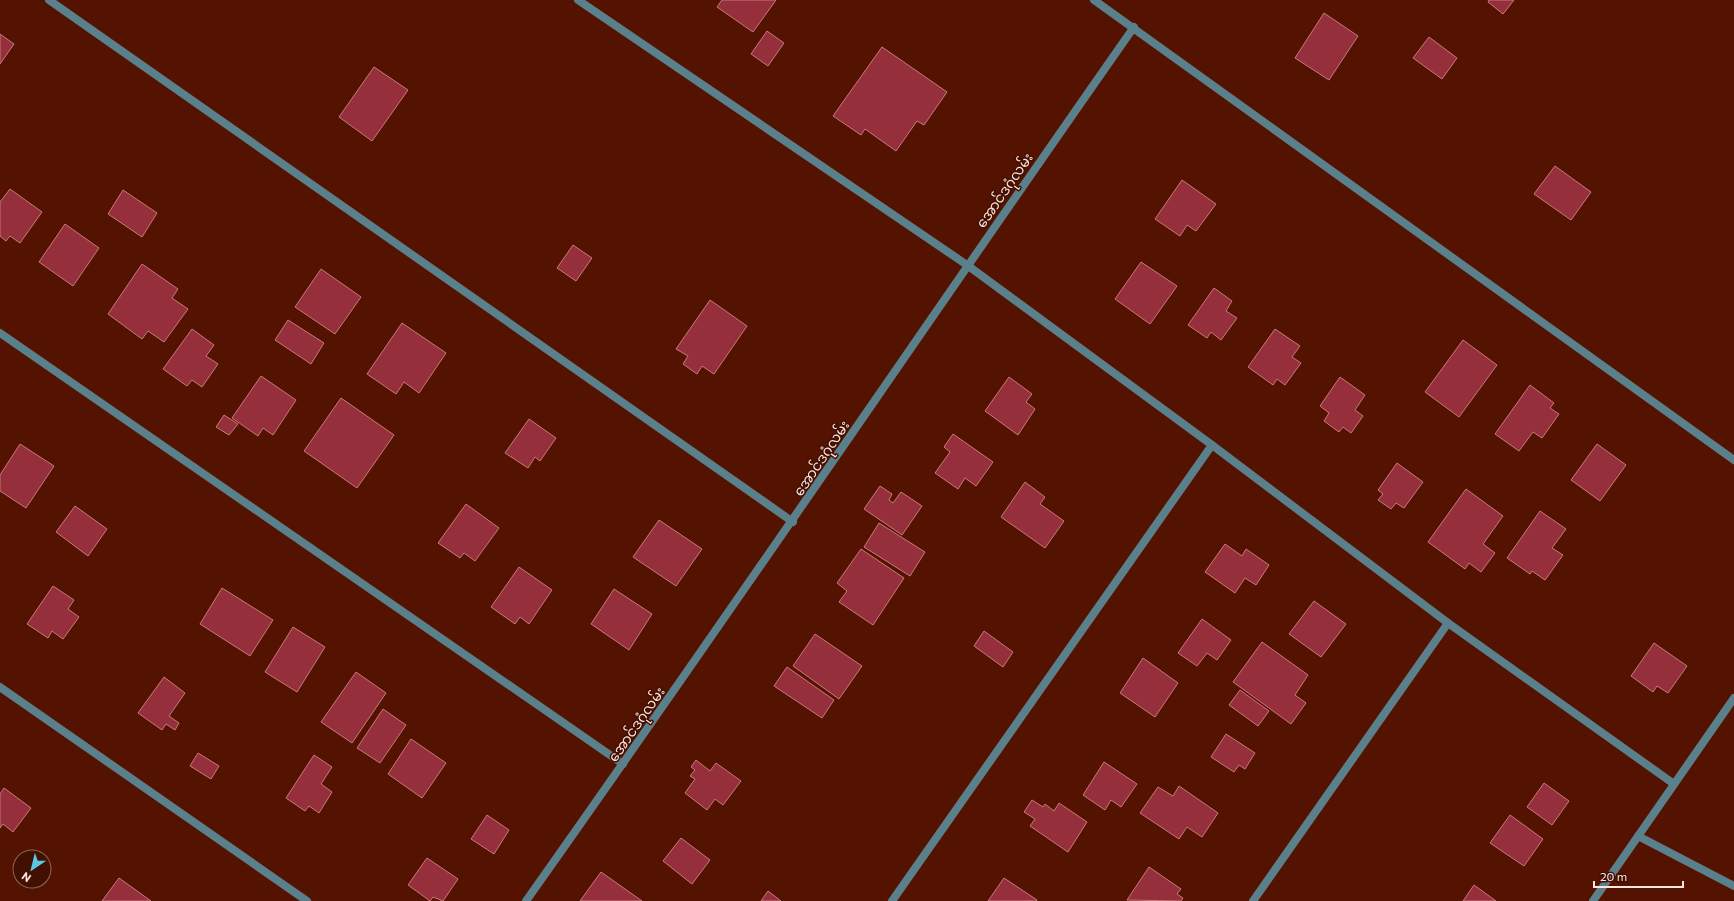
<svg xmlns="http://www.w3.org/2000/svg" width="1734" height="901" font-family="Commissioner,'Noto Sans Myanmar',sans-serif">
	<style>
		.building { fill: #942f3b; stroke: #c9797c }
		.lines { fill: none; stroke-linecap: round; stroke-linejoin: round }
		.street { stroke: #5a808b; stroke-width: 8 }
		.labels { text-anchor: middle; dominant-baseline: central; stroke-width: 3; stroke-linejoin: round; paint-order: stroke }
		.street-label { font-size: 14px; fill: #fee4dc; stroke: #421002 }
	</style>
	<rect width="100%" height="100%" fill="#541300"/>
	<g class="building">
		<polygon points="722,0 776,0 753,32 717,7"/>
		<polygon points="1489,0 1514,0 1503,14 1488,2"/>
		<polygon points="1324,13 1358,36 1329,80 1295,58"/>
		<polygon points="767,31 784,43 768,66 751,54"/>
		<polygon points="0,34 14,44 0,64"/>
		<polygon points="1429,37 1457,58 1442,79 1413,58"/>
		<polygon points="882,47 947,92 924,125 917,121 896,151 865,129 861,135 833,116"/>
		<polygon points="374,67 408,90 372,141 339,117"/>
		<polygon points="1555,166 1591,192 1571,220 1534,194"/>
		<polygon points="1182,180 1216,204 1196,231 1187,225 1180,236 1155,219"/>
		<polygon points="10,189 42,212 20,243 10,236 6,241 0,236 0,202"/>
		<polygon points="123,190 157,213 142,237 108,214"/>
		<polygon points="65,224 99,248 73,286 39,262"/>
		<polygon points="573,245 592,258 576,281 557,268"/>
		<polygon points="1141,262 1177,286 1150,324 1115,299"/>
		<polygon points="142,264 178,289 172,298 188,309 164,342 148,331 142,339 108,314"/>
		<polygon points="321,269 361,297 335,334 295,307"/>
		<polygon points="1214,288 1232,301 1226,311 1237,318 1221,340 1211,332 1207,338 1188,325"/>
		<polygon points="710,300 747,326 714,374 702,366 697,374 683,364 688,356 676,349"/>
		<polygon points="288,320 324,343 311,364 275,340"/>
		<polygon points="402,323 446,353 419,393 404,382 396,394 367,374"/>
		<polygon points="192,329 214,345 206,356 218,364 202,387 192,380 187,386 163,369"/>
		<polygon points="1275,329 1300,346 1292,357 1301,363 1285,385 1277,379 1273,385 1248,367"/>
		<polygon points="1463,340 1497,365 1459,417 1425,392"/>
		<polygon points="261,376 296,400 273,435 263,428 258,436 232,418"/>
		<polygon points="1009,377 1032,394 1026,402 1035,409 1018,435 985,411"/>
		<polygon points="1340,377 1365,395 1355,410 1363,416 1351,433 1343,427 1339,432 1324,421 1329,413 1320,406"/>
		<polygon points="1530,385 1554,403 1550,408 1559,414 1542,438 1533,432 1519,451 1495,434"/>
		<polygon points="341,398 394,435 357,488 304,451"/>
		<polygon points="224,415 238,424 229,435 216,427"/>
		<polygon points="529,419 556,438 540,461 535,457 528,468 505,453"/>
		<polygon points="953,434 993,462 976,486 965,478 958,489 935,473 950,452 944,447"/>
		<polygon points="20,444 54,466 26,508 0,491 0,475"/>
		<polygon points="1597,444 1626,465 1600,501 1571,480"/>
		<polygon points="1397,463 1423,482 1404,508 1396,503 1391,509 1378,500 1383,494 1378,490"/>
		<polygon points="1025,482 1045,497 1040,504 1064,521 1045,548 1001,517"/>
		<polygon points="880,486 892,494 889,500 893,503 901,492 922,506 902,535 864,509"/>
		<polygon points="1466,489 1503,516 1483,544 1495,553 1481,572 1469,563 1465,569 1428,542"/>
		<polygon points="466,504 499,528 475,561 464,553 460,558 438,543"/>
		<polygon points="75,506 107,529 88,556 56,532"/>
		<polygon points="1540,511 1566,529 1552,548 1563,555 1545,580 1532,571 1530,574 1507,558"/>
		<polygon points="659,520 702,549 676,586 633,557"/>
		<polygon points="879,523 925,552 910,576 864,547"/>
		<polygon points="1225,544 1242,556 1246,549 1269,565 1256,585 1245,578 1235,593 1205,572"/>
		<polygon points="861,549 904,578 873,625 839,602 847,591 837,583"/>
		<polygon points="519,567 552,590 529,624 520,617 515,624 491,607"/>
		<polygon points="53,586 74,600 68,609 79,617 63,639 52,631 48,638 27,624"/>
		<polygon points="222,588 273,620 250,656 200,624"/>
		<polygon points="614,589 652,614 629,650 591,624"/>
		<polygon points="1314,601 1346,624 1321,657 1289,634"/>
		<polygon points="1202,619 1231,640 1217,660 1207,653 1197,666 1178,653"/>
		<polygon points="293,627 325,647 297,692 265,672"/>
		<polygon points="984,631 1013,652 1003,667 974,646"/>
		<polygon points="815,634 862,666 839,699 793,666"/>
		<polygon points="1262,642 1308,675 1295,695 1306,703 1291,724 1233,682"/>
		<polygon points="1654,643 1687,666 1668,693 1657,686 1653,692 1631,676"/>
		<polygon points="1143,658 1178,683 1155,717 1120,693"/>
		<polygon points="787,667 834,700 822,718 774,686"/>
		<polygon points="356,672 386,693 352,743 321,722"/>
		<polygon points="164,677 185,693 169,716 179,723 175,730 166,724 162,730 138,713"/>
		<polygon points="1240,690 1269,711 1258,726 1229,705"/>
		<polygon points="383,709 406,725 380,763 357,748"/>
		<polygon points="1226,734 1255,753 1245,769 1239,765 1234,772 1211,757"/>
		<polygon points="411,739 446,763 422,798 388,774"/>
		<polygon points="198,753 219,766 211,779 190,766"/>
		<polygon points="314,755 332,767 321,784 332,792 319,813 309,806 305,811 286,798"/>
		<polygon points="696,760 710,771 716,763 741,781 723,805 715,799 707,810 685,793 695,779 690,776 695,770 691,767"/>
		<polygon points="1104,762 1137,784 1121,807 1111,800 1105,810 1083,795"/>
		<polygon points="1544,783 1569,801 1552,825 1527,807"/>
		<polygon points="1179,786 1218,813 1202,837 1187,827 1179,839 1140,813 1158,787 1173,796"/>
		<polygon points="4,788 31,808 13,832 3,824 0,828 0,794"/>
		<polygon points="1032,800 1043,807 1045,804 1054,811 1059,803 1087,822 1068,852 1030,826 1035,819 1024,812"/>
		<polygon points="487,815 509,830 494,854 471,839"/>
		<polygon points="1510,815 1543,839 1524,866 1490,843"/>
		<polygon points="681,838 710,860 692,884 663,861"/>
		<polygon points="427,858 458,879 443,901 433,897 430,901 408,885"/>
		<polygon points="1149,867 1181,889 1177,894 1183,898 1181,901 1127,900"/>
		<polygon points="601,872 642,901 580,901"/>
		<polygon points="119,878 151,901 102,901"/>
		<polygon points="1004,878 1037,900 1036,901 988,901"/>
		<polygon points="1474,885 1496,901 1463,901"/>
		<polygon points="768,891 781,901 761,901"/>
	</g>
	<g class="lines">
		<g class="street">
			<polyline points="49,0 793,522"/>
			<polyline points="578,0 967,265 1212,445 1448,623 1674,784"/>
			<polyline points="1094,0 1734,460"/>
			<polyline points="0,333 623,764"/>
			<polyline points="0,687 307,901"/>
			<polyline points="1638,836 1734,886"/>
			<path d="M526,901C731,612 930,318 1134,27"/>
			<polyline points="892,901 1212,445"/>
			<polyline points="1253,901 1448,623"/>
			<polyline points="1593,901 1734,698"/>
		</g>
	</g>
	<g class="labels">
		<g class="street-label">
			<text transform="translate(1004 190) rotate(-55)">အောင်ဒဂုံလမ်း</text>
			<text transform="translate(821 458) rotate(-56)">အောင်ဒဂုံလမ်း</text>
			<text transform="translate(636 724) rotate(-55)">အောင်ဒဂုံလမ်း</text>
		</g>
	</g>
	<g transform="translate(32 869) rotate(215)"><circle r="19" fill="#421002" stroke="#8d6559"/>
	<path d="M0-3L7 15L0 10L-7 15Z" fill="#59c8e5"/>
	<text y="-6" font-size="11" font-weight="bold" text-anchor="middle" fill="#fee4dc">N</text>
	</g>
	<path d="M1594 881v6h89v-6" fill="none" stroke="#fee4dc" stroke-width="2"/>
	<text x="1600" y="881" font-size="12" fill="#fee4dc" stroke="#421002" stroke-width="3" paint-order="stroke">20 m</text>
</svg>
